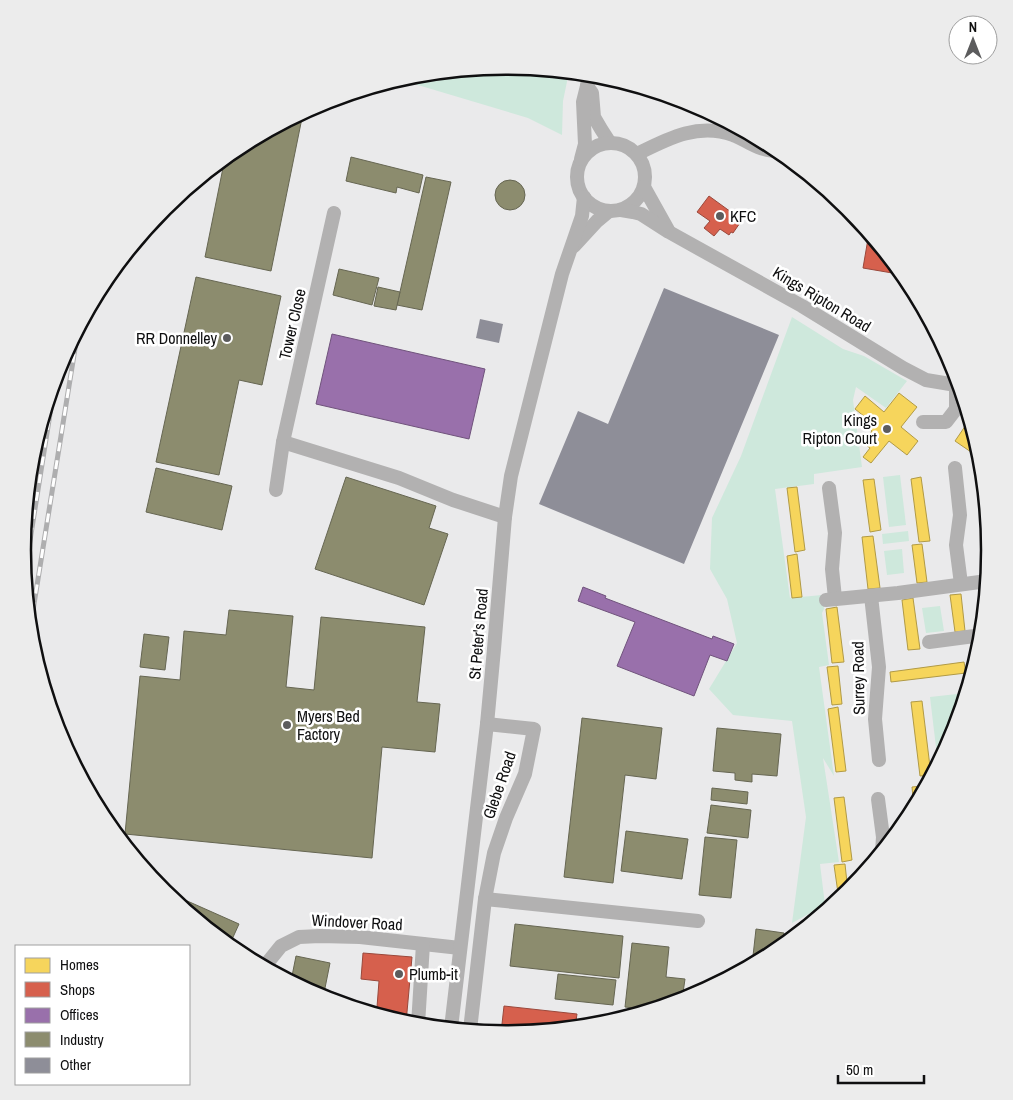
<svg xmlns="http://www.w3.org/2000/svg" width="1013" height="1100" font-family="'Archivo Narrow',sans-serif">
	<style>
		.green { fill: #cee8dc }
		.homes { fill: #f6d55c; stroke: #b19a45 }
		.shops { fill: #d6604d; stroke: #9a483b }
		.offices { fill: #9970ab; stroke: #70537c }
		.industry { fill: #8c8c6e; stroke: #666652 }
		.building { fill: #8e8e98 }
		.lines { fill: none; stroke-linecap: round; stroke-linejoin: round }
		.minor { stroke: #b2b1b1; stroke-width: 14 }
		.rail-casing { stroke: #aeaeaf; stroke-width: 5 }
		.rail { stroke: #fff; stroke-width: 3; stroke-dasharray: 9; stroke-linecap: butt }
		.poi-dot { fill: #5c5c5d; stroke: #fff; stroke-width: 2 }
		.labels { text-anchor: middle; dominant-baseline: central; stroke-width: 5; stroke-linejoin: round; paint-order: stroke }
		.poi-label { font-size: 16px; fill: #0f0f10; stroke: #fff; text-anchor: start }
		.street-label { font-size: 16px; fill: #0f0f10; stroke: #fff }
		.rim { fill: none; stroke: #0f0f10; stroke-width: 2.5 }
	</style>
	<rect width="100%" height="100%" fill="#eaeaeb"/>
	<g class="green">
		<polygon points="507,66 569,72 563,101 562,135 528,118 401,80 401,79 412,75"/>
		<polygon points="792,317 843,349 864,356 907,381 886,408 856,387 853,400 862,467 814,474 814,484 775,489 790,598 822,595 824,609 822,613 829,665 819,667 834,776 823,758 839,862 820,864 825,905 792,923 806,817 792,721 733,715 709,689 737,643 727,599 710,569 712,518 741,456"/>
		<polygon points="900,475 906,525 889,527 883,477"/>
		<polygon points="908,531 909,541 883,544 882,534"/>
		<polygon points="902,549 904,573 887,575 884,551"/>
		<polygon points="940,606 944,631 926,633 922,608"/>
		<polygon points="966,693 954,735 938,764 930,697"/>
	</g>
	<g class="homes">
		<polygon points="899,393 917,407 901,427 918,441 907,455 889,441 871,463 863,457 870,448 863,443 872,431 862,422 865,417 855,409 865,396 884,412"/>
		<polygon points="970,419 977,443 971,452 955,441"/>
		<polygon points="921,477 930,541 919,542 911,479"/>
		<polygon points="874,479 881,530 870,532 863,480"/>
		<polygon points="797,487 805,550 795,552 787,488"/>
		<polygon points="873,536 880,588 868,589 862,537"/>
		<polygon points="922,544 927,582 917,583 912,545"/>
		<polygon points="797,554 802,597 792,598 787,556"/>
		<polygon points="961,594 965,631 955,632 950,595"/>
		<polygon points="913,598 920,649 908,650 902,600"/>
		<polygon points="837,607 844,662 832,663 826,609"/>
		<polygon points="964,662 966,673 891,682 890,672"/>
		<polygon points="838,666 842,704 832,705 827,667"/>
		<polygon points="922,701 931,775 920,776 911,702"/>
		<polygon points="838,707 846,771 836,772 828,709"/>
		<polygon points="923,786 924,791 914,809 912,787"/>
		<polygon points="844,797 852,860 842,862 834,798"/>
		<polygon points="845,864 848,892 839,900 834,865"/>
	</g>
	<g class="shops">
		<polygon points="709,196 742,220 733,233 731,232 729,235 720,229 714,236 704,228 710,221 697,212"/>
		<polygon points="869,233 904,275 863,268"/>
		<polygon points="363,953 412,957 406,1023 346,1005 377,1007 379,981 361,979"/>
		<polygon points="504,1006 577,1014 575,1027 506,1034 501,1033"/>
	</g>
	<g class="offices">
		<polygon points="332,334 485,369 469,439 316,404"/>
		<polygon points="583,587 606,596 605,598 712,639 713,636 734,644 727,661 710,655 694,696 617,666 635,622 578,601"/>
	</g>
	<g class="industry">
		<polygon points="303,113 271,271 205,257 225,158 238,147"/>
		<polygon points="351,157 423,175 419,193 397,187 396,193 346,181"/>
		<polygon points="426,177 451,182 422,310 397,305"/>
		<circle cx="510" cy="195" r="15"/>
		<polygon points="339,269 379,278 372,305 333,295"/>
		<polygon points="196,277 281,296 262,385 239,380 219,475 156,462"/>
		<polygon points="378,287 400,292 396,310 374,306"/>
		<polygon points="156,468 232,486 222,530 146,512"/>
		<polygon points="346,477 436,506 429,528 448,534 424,605 315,569"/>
		<polygon points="229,610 293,616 286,687 314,690 321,617 425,627 417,702 440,704 435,752 382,747 372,858 125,834 140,676 180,680 184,631 226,635"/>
		<polygon points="144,634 169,637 165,670 140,667"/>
		<polygon points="582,718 662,728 656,779 625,775 613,883 564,877"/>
		<polygon points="717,728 781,734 777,776 752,774 752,782 735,780 735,773 713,771"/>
		<polygon points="712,788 748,792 747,804 711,800"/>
		<polygon points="711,805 751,810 748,838 707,833"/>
		<polygon points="626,831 688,839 682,879 621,871"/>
		<polygon points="705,837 737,840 731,898 699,895"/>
		<polygon points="162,890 182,899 179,905 164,892"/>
		<polygon points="185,900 239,924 229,946 182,907"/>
		<polygon points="515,924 623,936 619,978 510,966"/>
		<polygon points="756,929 784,933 783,946 775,953 752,965"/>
		<polygon points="632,943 669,947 666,977 685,979 682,1000 650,1010 625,1007"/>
		<polygon points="296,956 330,963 323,998 291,981"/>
		<polygon points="558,974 616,980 613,1005 555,999"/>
	</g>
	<g class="building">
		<polygon points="664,288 779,335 684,564 539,504 578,411 608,424"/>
		<polygon points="480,319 503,324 499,343 476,338"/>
	</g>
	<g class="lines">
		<g class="minor">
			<polyline points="587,86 592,93 594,117 601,129 610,143"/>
			<circle cx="611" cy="177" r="34"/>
			<path d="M637,154C667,139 698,122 733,135C742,138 749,144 758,147C765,150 773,151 781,152"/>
			<polyline points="581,159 585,144 583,102 587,86 589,74"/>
			<polyline points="644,187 668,230"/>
			<polyline points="621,210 633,212 641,214 669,232 802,306 903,368 926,380 956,385 960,384"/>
			<polyline points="574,246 597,221 609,211"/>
			<polyline points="923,422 946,422 956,409 956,385"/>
			<polyline points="283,442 399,478 453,500 505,517"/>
			<polyline points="955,468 960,515 956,545 961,584"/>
			<polyline points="829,488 835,533 832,569 835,598"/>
			<polyline points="276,490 283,442 334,213"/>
			<polyline points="871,596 879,667 875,719 879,760"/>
			<polyline points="826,600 898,593 987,581"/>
			<polyline points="929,642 982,635"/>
			<polyline points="878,799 883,837 882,852"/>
			<polyline points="485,899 698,921"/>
			<polyline points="264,967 281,946 299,937 320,936 360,937 460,948"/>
			<polyline points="418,1025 423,944"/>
			<polyline points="451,1028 487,724 494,649 505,517 511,476 562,274 582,216 584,197"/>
			<polyline points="470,1030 485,899 494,853 506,818 525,774 534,729 487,724"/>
		</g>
		<g class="rail-casing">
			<g id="rail">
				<polyline points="25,572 56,376"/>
				<polyline points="30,629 78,330"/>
			</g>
		</g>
		<use href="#rail" class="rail"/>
	</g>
	<g class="poi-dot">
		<circle cx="720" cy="216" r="5"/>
		<circle cx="227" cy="338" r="5"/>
		<circle cx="887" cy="429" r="5"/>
		<circle cx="287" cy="725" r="5"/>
		<circle cx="399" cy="974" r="5"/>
	</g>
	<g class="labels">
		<g class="poi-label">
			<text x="730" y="216">KFC</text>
			<text x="217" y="338" text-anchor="end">RR Donnelley</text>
			<text x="877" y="420" text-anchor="end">Kings<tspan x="877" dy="18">Ripton Court</tspan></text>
			<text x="297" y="716">Myers Bed<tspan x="297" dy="18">Factory</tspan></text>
			<text x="409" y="974">Plumb-it</text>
		</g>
		<g class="street-label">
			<text transform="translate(822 299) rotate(31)">Kings Ripton Road</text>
			<text transform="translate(292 324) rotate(-77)">Tower Close</text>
			<text transform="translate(478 634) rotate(-85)">St Peter's Road</text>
			<text transform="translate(858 678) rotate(-91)">Surrey Road</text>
			<text transform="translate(499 785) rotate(-71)">Glebe Road</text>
			<text transform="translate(357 922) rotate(3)">Windover Road</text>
		</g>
	</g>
	<path d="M0 0H1013V1100H0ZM31 550a475 475 0 1 1 950 0a475 475 0 1 1-950 0Z" fill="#ececec" fill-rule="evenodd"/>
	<path class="rim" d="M31 550a475 475 0 1 1 950 0a475 475 0 1 1-950 0Z"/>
	<rect x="15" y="945" width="175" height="140" fill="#ffffff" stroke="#9f9f9f"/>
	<rect x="25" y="958" width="25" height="15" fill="#f6d55c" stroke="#9f9f9f"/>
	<text x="60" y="970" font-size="15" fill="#0f0f10">Homes</text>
	<rect x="25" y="982" width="25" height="15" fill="#d6604d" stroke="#9f9f9f"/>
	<text x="60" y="995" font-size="15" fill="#0f0f10">Shops</text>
	<rect x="25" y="1008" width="25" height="15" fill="#9970ab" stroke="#9f9f9f"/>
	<text x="60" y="1020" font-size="15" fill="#0f0f10">Offices</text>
	<rect x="25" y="1032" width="25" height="15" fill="#8c8c6e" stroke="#9f9f9f"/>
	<text x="60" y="1045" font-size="15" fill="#0f0f10">Industry</text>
	<rect x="25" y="1058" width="25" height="15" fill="#8e8e98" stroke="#9f9f9f"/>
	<text x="60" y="1070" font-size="15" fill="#0f0f10">Other</text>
	<g transform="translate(973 40)"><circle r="24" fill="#ffffff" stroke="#9f9f9f"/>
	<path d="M0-4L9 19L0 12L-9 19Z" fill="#5c5c5d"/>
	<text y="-8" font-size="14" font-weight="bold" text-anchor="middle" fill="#0f0f10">N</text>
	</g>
	<path d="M838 1075v8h86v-8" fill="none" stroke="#0f0f10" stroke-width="2.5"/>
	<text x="846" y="1075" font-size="15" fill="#0f0f10" stroke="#ffffff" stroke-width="4" paint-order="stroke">50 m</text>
</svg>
